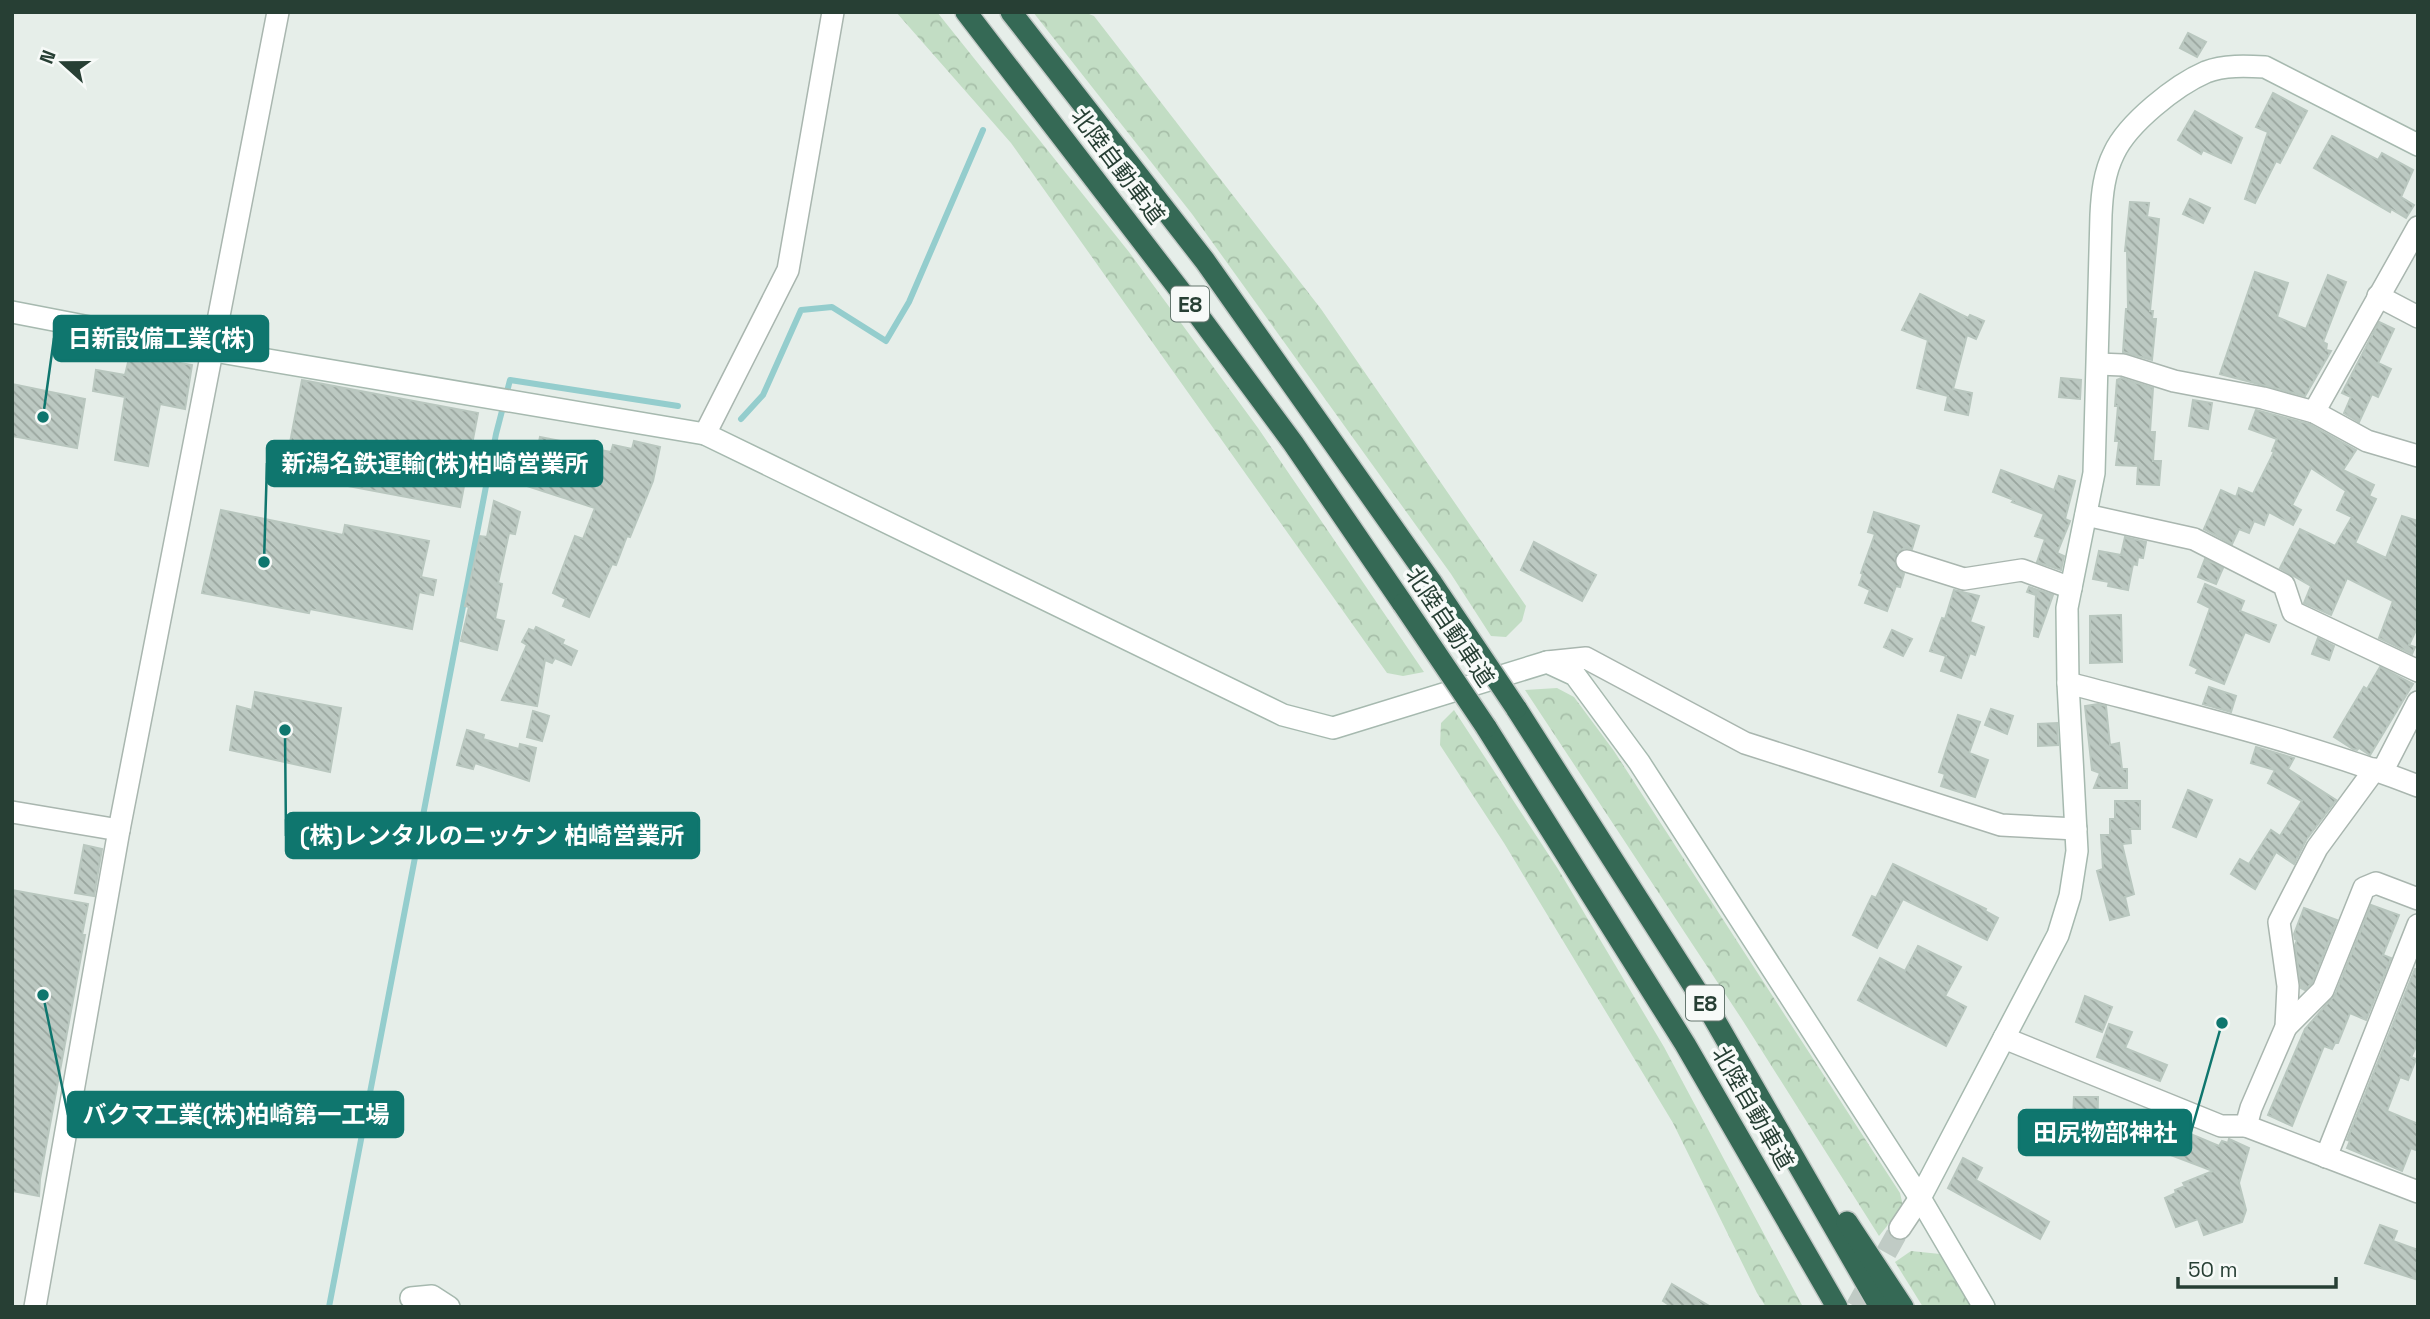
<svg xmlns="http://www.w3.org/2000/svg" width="2430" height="1319" font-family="'Space Grotesk','Noto Sans JP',sans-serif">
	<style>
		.forest { fill: url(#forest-crowns) }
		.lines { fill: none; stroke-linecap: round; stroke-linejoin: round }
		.stream { stroke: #94cdcd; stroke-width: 6 }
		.building { fill: url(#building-back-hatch); stroke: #b9c7bf; stroke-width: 2 }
		.street-tunnel { stroke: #c0cbc5; stroke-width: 21; stroke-dasharray: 21 10; stroke-linecap: butt }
		.street-casing { stroke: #a9b6af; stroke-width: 24 }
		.secondary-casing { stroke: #a6b9af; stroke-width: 24 }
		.highway-casing { stroke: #c3c9c6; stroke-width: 24 }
		.street { stroke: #fff; stroke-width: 21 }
		.secondary { stroke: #fff; stroke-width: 21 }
		.highway { stroke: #356955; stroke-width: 21 }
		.highway-bridge-casing { stroke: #c3c9c6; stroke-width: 24; stroke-linecap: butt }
		.highway-bridge { stroke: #356955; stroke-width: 21 }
		.labels { text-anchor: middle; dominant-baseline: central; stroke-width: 7; stroke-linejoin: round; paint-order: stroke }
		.shield { fill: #f7faf8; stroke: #65776f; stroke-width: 2 }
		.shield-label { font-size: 21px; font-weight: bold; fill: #273f34 }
		.street-label { font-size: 23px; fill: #273f34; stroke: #f7faf8 }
		.leader { fill: none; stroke: #0f766e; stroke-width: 2.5 }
		.callout-dot { fill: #0f766e; stroke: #f7faf8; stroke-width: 2.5 }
		.callout { fill: #0f766e; stroke: #0f766e; stroke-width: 2.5 }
		.callout-label { font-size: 24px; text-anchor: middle; font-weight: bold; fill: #fff }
	</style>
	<defs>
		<pattern id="forest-crowns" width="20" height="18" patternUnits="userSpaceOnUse" patternTransform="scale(1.75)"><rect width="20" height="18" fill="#c2ddc4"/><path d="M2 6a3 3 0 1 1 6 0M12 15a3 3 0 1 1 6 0" fill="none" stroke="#a7bfa9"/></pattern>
		<pattern id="building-back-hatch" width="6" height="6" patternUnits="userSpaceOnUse" patternTransform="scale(1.75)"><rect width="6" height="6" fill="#bcc9c2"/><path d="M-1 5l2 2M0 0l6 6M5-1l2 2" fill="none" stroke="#99a59e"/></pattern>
	</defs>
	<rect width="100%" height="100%" fill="#e6eee9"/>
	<g class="forest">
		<polygon points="896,12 937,12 1129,252 1258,428 1424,672 1403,676 1387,673 1011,143"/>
		<polygon points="1033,12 1084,12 1094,16 1321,309 1526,606 1522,621 1506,637 1491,636 1451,574 1192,214"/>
		<polygon points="1557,688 1574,697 1614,751 1900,1193 1903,1206 1879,1236 1743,1021 1525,690"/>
		<polygon points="1454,710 1558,869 1664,1047 1803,1307 1766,1307 1757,1293 1673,1123 1504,843 1440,745 1441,723"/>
		<polygon points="1911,1251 1940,1254 1972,1307 1923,1307 1895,1262"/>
	</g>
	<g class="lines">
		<g class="stream">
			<polyline points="741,419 763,395 801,310 832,307 886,341 909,302 983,130"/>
			<polyline points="329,1307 496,434 510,380 678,406"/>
		</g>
	</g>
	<g class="building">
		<polygon points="2188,33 2206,42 2197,57 2180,48"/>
		<polygon points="2273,93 2307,111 2280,163 2276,161 2255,203 2245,199 2268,132 2256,127"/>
		<polygon points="2195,111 2242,138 2231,163 2203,150 2201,154 2178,140"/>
		<polygon points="2332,136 2378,160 2382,153 2413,170 2401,197 2414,205 2406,218 2391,209 2390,212 2314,168"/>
		<polygon points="2190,199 2210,208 2203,223 2183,214"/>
		<polygon points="2130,202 2149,203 2147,217 2159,219 2150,311 2153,311 2152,319 2156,319 2152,360 2123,352 2126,309 2128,309 2127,251 2125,251"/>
		<polygon points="2255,272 2288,283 2277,317 2306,329 2328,275 2346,282 2323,342 2327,344 2326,350 2331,351 2305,396 2220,374"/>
		<polygon points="1920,294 1968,318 1970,315 1984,321 1976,339 1967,335 1953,389 1972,393 1968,415 1945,410 1948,396 1917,388 1928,340 1902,330"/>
		<polygon points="2379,322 2394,329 2378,363 2391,369 2378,397 2372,394 2359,422 2344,413 2351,397 2342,393"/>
		<polygon points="131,350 181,359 180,363 192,365 185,409 160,404 148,466 115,460 125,397 93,391 96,370 125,375"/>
		<polygon points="2061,378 2081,380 2080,399 2059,397"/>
		<polygon points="2121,378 2153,388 2150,432 2155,432 2153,461 2161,461 2159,485 2137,484 2138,466 2116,465 2119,441 2115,441 2118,406 2115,406 2117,380"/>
		<polygon points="302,380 478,413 460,507 284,474"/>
		<polygon points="12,384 85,399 77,448 12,436"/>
		<polygon points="2193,400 2212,403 2208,429 2189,426"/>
		<polygon points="2256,410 2309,424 2356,450 2343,470 2374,485 2369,496 2376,499 2355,543 2386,558 2402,516 2418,521 2418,626 2409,645 2415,647 2412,654 2379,638 2393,601 2347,578 2331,615 2304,603 2311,586 2280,568 2300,529 2335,546 2352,517 2337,510 2346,491 2311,468 2292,505 2301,510 2293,525 2269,512 2264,525 2254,521 2249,533 2239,529 2232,544 2204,529 2221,490 2236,497 2239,488 2253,494 2274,452 2272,451 2277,439 2249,429"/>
		<polygon points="540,437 566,442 557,480 589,486 591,479 594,480 600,450 611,452 613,445 632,449 634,441 660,447 653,481 630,537 627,536 616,565 612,564 589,617 563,606 566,599 553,593 575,536 583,539 595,508 518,483 521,472 532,474"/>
		<polygon points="2001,470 2054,490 2059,476 2075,481 2065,519 2070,521 2057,553 2064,556 2061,570 2037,562 2045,539 2035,536 2044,514 2012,502 2014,500 1993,492"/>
		<polygon points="494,501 520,512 515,534 509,533 498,583 502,584 495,619 504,621 497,650 461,641 469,607 465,606 480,536 487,537"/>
		<polygon points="221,510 343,535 345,525 429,541 421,577 436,580 433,595 419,592 412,629 310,609 309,613 202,593"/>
		<polygon points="1874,512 1919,526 1912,549 1904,548 1895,556 1897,569 1904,574 1900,587 1896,586 1887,611 1865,603 1870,590 1859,585 1863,574 1861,573 1875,534 1868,532"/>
		<polygon points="2125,537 2146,542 2143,558 2138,557 2137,565 2133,564 2128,590 2108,586 2109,582 2093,579 2099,551 2121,555"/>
		<polygon points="1534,542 1596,575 1582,601 1521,570"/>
		<polygon points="2205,559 2223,568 2216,584 2198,577"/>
		<polygon points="2205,584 2244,601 2240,611 2276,625 2269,642 2245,632 2224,684 2196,673 2198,669 2190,665 2210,608 2198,602"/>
		<polygon points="2029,587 2053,595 2038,637 2034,636 2036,595 2027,592"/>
		<polygon points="1954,590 1979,596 1970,622 1984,627 1975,655 1970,653 1961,678 1941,671 1946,656 1930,651 1942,618 1945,619"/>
		<polygon points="2121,615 2122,662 2090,663 2090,616"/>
		<polygon points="536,627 564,640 562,644 577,651 571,665 555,658 552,663 545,660 537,706 502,700 527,645 522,642 529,629 534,631"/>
		<polygon points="1892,630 1912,639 1903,656 1884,647"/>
		<polygon points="2318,638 2334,646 2329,660 2312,654"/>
		<polygon points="2380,667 2413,684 2370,755 2359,748 2357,750 2353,749 2334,737 2364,687 2367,689"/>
		<polygon points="2209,687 2236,696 2231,712 2203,704"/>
		<polygon points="255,692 341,708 330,772 230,750 237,706 252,710"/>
		<polygon points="2098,704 2106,706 2110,745 2119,743 2122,769 2127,769 2127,788 2094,788 2100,773 2092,770 2085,706"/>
		<polygon points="1991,709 2013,716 2007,734 1985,725"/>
		<polygon points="533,711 549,716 542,741 527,737"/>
		<polygon points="1958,715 1980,722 1969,753 1988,760 1975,797 1941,786 1945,774 1939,772"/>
		<polygon points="2057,723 2058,745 2038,746 2038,724"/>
		<polygon points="467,730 484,735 483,739 519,749 520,744 536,748 529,781 475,763 473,769 457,765"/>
		<polygon points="2256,747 2294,758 2288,769 2336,800 2306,840 2294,864 2276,852 2255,889 2231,874 2240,859 2249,864 2271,830 2280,836 2302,801 2268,783 2275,770 2251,763"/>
		<polygon points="2188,790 2212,800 2196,837 2173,827"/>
		<polygon points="2115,801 2140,801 2140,829 2130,829 2131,843 2122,844 2134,894 2125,897 2129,915 2110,920 2097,871 2103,869 2101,835 2110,835 2110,819 2115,819"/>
		<polygon points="84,845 102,849 94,896 75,893"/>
		<polygon points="1893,864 1986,909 1985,911 1998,918 1987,940 1903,899 1877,948 1853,935 1872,896 1876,898"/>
		<polygon points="12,890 88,904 82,935 85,935 40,1179 39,1196 12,1191"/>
		<polygon points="2371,905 2399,915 2383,955 2391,958 2366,1020 2350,1013 2338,1043 2335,1043 2332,1049 2324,1046 2292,1126 2268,1115 2305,1029 2335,995"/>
		<polygon points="2304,908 2337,920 2312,983 2305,990 2301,988 2295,945 2297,940 2295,939 2294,934"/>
		<polygon points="1918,946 1961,967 1945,996 1966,1007 1946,1046 1858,1000 1880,958 1905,971"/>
		<polygon points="2415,969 2418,970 2418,1043 2411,1057 2416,1059 2408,1080 2400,1077 2387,1111 2418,1124 2418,1151 2411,1148 2402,1171 2347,1148 2350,1141 2347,1140"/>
		<polygon points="2085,996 2112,1007 2102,1032 2076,1022"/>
		<polygon points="2109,1024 2132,1032 2125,1048 2167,1065 2160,1081 2097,1057"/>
		<polygon points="2074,1097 2098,1097 2097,1139 2072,1139"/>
		<polygon points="2155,1116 2182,1126 2181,1130 2219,1146 2222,1141 2228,1143 2229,1139 2249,1148 2239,1183 2246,1210 2242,1222 2204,1235 2198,1219 2176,1227 2165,1198 2176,1193 2175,1190 2185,1186 2183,1183 2213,1171 2144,1145"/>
		<polygon points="1963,1158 1982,1168 1976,1180 2049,1222 2040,1239 1948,1188"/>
		<polygon points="2380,1225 2397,1231 2393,1241 2418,1250 2418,1280 2365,1263"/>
		<polygon points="1672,1284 1711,1307 1672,1307 1663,1301"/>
	</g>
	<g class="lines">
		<polyline class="street-tunnel" points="1856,1307 1900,1228"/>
		<g class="street-casing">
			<g id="street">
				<polyline points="2378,296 2418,317"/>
				<polyline points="2098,364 2123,365 2174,381 2263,398 2314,412 2367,441 2418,456"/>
				<polyline points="2314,412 2418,227"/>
				<polyline points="705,434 788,270 833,12"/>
				<polyline points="2086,515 2194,539 2284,585 2293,612 2418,671"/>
				<polyline points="1907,561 1964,579 2022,570 2071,588"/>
				<polyline points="1547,662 1586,658 1745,743 2001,825 2076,829"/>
				<path d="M2068,683C2186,714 2305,742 2418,786"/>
				<polyline points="2382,772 2418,702"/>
				<polyline points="12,812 119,830"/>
				<polyline points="2286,1027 2323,990 2364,888 2376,883 2418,899"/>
				<polyline points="2004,1038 2221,1126 2246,1126 2251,1108 2286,1027 2288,986 2279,922 2317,848 2375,769"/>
				<polyline points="2246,1126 2418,1192"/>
				<polyline points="2326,1157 2418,925"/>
				<polyline points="1900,1228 1920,1198"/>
				<polyline points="35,1307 119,830 278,12"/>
			</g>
		</g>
		<g class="secondary-casing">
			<g id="secondary">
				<polyline points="12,312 214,351 705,434 1283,715 1333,728 1547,662 1575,675 1639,762 1920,1198 1984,1307"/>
				<path d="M1920,1198L2058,935L2070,896L2077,851L2068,683L2067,608L2094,473L2101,215C2102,194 2104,173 2114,153C2128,123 2176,85 2206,72C2224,65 2246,66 2265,67L2418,145"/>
				<polyline points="411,1298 432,1296 449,1307"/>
			</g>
		</g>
		<g class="highway-casing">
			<g id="highway">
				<polyline points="966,12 1182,293 1293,443 1403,604"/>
				<polyline points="1011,12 1205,261 1432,583"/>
				<polyline points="1516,708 1712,1015 1880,1307"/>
				<polyline points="1486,727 1685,1044 1837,1307"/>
				<polyline points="1847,1222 1903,1307"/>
			</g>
		</g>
		<use href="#street" class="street"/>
		<use href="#secondary" class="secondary"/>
		<use href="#highway" class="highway"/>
		<g class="highway-bridge-casing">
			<g id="highway-bridge">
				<polyline points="1432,583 1516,708"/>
				<polyline points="1403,604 1486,727"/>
			</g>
		</g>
		<use href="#highway-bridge" class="highway-bridge"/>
	</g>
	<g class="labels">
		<g class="shield">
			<rect x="1171" y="286.5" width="38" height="35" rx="5"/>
			<rect x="1686" y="985.5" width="38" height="35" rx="5"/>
		</g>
		<g class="shield-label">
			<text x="1190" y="304">E8</text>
			<text x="1705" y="1003">E8</text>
		</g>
		<g class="street-label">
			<text transform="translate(1118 166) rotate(53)">北陸自動車道</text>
			<text transform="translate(1450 627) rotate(56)">北陸自動車道</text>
			<text transform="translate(1753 1108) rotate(60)">北陸自動車道</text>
		</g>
	</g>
	<path class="leader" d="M43 417L54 338M264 562L267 463M285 730L286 836M43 995L68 1115M2222 1023L2191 1132"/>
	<g class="callout-dot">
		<circle cx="43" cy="417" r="7"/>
		<circle cx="264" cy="562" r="7"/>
		<circle cx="285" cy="730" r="7"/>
		<circle cx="43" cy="995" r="7"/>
		<circle cx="2222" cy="1023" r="7"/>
	</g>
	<g class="callout">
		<rect x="54" y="316" width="214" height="45" rx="7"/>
		<rect x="267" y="441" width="335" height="45" rx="7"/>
		<rect x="286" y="813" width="413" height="45" rx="7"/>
		<rect x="68" y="1092" width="335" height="45" rx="7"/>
		<rect x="2019" y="1110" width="172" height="45" rx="7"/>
	</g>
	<g class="callout-label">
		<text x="161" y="347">日新設備工業(株)</text>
		<text x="435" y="472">新潟名鉄運輸(株)柏崎営業所</text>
		<text x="492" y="844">(株)レンタルのニッケン 柏崎営業所</text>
		<text x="236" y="1123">バクマ工業(株)柏崎第一工場</text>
		<text x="2105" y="1141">田尻物部神社</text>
	</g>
	<rect width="2430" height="1319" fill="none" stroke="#273f34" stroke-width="28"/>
	<g transform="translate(63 63) rotate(291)" stroke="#f7faf8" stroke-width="5" paint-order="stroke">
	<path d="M0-5L12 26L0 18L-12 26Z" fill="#273f34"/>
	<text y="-10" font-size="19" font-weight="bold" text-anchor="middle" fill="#273f34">N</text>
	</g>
	<path d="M2178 1277v10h158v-10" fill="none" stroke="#273f34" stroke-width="3.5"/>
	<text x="2188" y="1277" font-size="21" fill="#273f34" stroke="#f7faf8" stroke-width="5" paint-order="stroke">50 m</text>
</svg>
